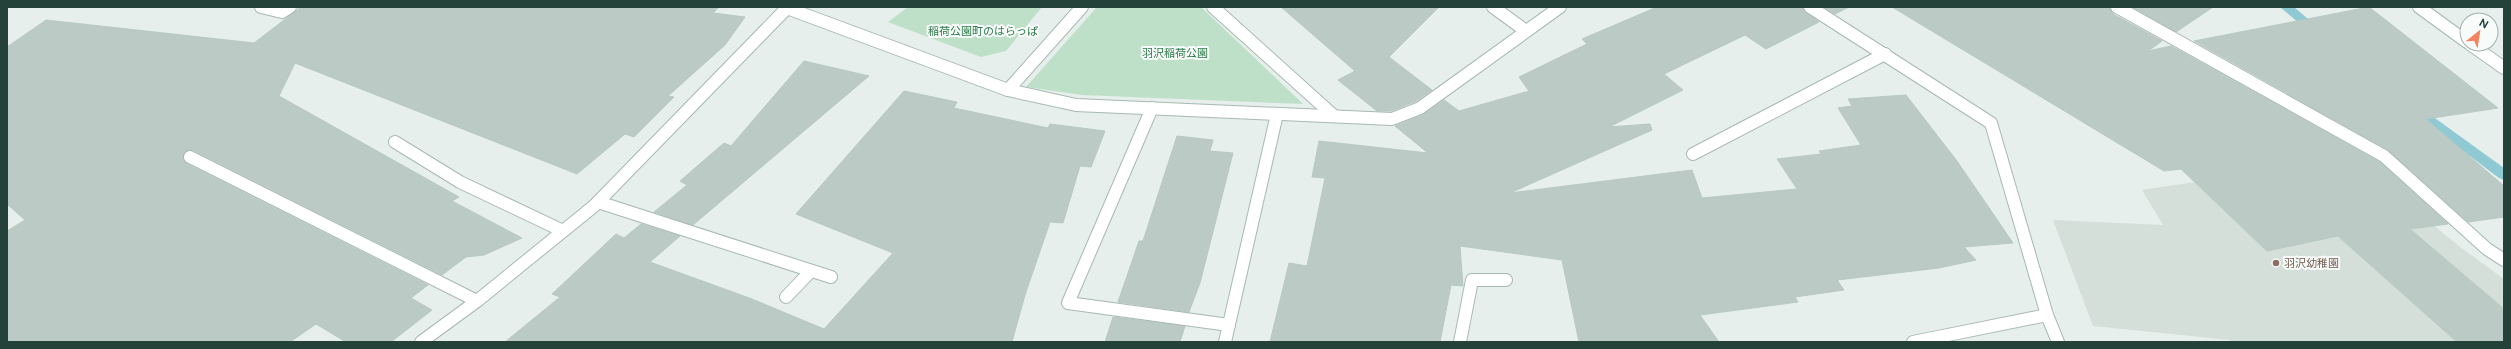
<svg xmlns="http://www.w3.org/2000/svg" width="2511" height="349" font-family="Raleway,'Noto Sans JP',sans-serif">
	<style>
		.built { fill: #d4dfda }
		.green { fill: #bfe0c8 }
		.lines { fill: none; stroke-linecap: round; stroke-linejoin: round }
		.stream { fill: #8ec9d4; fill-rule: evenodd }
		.building { fill: #bbcac4; stroke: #b8c9c2 }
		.service-casing { stroke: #a8b8b2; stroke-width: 14 }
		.minor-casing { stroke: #a8b8b2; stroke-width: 14 }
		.service { stroke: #fff; stroke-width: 12 }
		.minor { stroke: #fff; stroke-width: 12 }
		.education-dot { fill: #8d6e63; stroke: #f7fbf9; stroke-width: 1.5 }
		.labels { text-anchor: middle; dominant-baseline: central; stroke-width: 4; stroke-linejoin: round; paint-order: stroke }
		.park-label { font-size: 11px; fill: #2d7a4b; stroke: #f7fbf9 }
		.education-label { font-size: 11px; fill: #785e54; stroke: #f7fbf9; text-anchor: start }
	</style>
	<rect width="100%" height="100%" fill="#e6efeb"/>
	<polygon class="built" points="2362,166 2460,247 2504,279 2504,342 2232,342 2230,340 2093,326 2053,220 2163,225 2142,190 2240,175"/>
	<g class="green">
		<polygon points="908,7 1042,7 1006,51 981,57 888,22"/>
		<polygon points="1097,7 1201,7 1303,104 1082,95 1026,87"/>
	</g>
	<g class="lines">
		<g class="stream">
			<polygon points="2280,7 2294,7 2323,32 2317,36 2313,35"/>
			<polygon points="2414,103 2504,168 2504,180 2499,178 2409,110 2407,107 2409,104"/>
		</g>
	</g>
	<g class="building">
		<polygon points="301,7 719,7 713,13 745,17 725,45 668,96 674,97 634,137 625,134 577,174 295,63 279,96 459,197 452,201 522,238 484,255 466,257 442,275 193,150 186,151 183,158 187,164 428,285 411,298 432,310 391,342 346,342 316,324 290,342 7,342 7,231 25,220 7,204 7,47 46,20 254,43"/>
		<polygon points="1281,7 1439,7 1389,57 1432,90 1416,101 1391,111 1377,111 1338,80 1355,71"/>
		<polygon points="1657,7 1803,7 1806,13 1819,22 1766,49 1745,35 1664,74 1683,90 1609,127 1650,124 1652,130 1510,193 1692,170 1702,198 1797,189 1777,159 1821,154 1819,151 1861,145 1838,108 1852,106 1848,99 1906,95 1957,161 2013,243 1964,247 1976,260 1939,268 1837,280 1844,290 1795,297 1798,302 1700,315 1719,342 1579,342 1562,260 1460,246 1463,286 1451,285 1440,342 1270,342 1289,263 1307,266 1325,178 1312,177 1319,141 1428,153 1395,126 1423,115 1444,100 1459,111 1529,91 1519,77 1587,44 1582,39"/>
		<polygon points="1824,7 1849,7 1835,14"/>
		<polygon points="1892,7 2110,7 2113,14 2162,41 2148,51 2171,46 2380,162 2448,224 2410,229 2504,309 2504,342 2457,342 2338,236 2267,251 2181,169 2164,171"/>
		<polygon points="2132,7 2213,7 2176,32"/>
		<polygon points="2369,7 2498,108 2426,119 2504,186 2504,217 2468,222 2388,150 2194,41"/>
		<polygon points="804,61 869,76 693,225 654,212 687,185 680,181 724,143 731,146"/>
		<polygon points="904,91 957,102 954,108 1048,128 1050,124 1105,131 1091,167 1080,166 1063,223 1050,222 1025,295 1012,342 505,342 560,297 552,294 616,234 624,238 641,224 680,236 650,262 752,299 824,329 893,253 796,214"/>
		<polygon points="1177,136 1213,140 1210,151 1233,153 1200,283 1189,312 1118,302 1139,241 1143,241"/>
		<polygon points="1113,317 1185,326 1180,342 1105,342"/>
	</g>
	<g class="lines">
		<g class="service-casing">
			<g id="service">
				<polyline points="395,142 460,182 563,231"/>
				<polyline points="190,157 477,301"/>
				<polyline points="598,202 831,277"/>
				<polyline points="786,297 811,271"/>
			</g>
		</g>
		<g class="minor-casing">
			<g id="minor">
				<polyline points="261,7 282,12 290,7"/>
				<polyline points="1213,7 1334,116"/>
				<polyline points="1493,7 1526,31"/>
				<polyline points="1810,7 1991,123 2047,315 2058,342"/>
				<polyline points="2117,7 2384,156 2487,249 2504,260"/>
				<polyline points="2419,7 2467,42"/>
				<polyline points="787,8 1008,90 1076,105 1392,119 1420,108 1560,7"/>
				<polyline points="2470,44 2504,68"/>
				<polyline points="1008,90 1082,7"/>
				<polyline points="1152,108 1068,303 1229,325"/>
				<polyline points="1693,154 1885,54"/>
				<polyline points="421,342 477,301 594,206 788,7"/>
				<polyline points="1225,342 1277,114"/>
				<polyline points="1460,342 1472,280 1506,280"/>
				<polyline points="1913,342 2047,315"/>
			</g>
		</g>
		<use href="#service" class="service"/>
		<use href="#minor" class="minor"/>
	</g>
	<circle class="education-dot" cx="2276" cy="263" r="4"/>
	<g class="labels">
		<g class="park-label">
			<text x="983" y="31">稲荷公園町のはらっぱ</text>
			<text x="1175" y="53">羽沢稲荷公園</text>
		</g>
		<g class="education-label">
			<text x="2284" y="263">羽沢幼稚園</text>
		</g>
	</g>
	<rect width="2511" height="349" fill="none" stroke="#24423a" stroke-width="16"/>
	<g transform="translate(2479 32) rotate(30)"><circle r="19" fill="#f7fbf9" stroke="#a3b1ad"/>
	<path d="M0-3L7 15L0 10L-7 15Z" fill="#f4845f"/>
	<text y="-6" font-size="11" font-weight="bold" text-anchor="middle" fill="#24423a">N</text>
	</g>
</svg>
